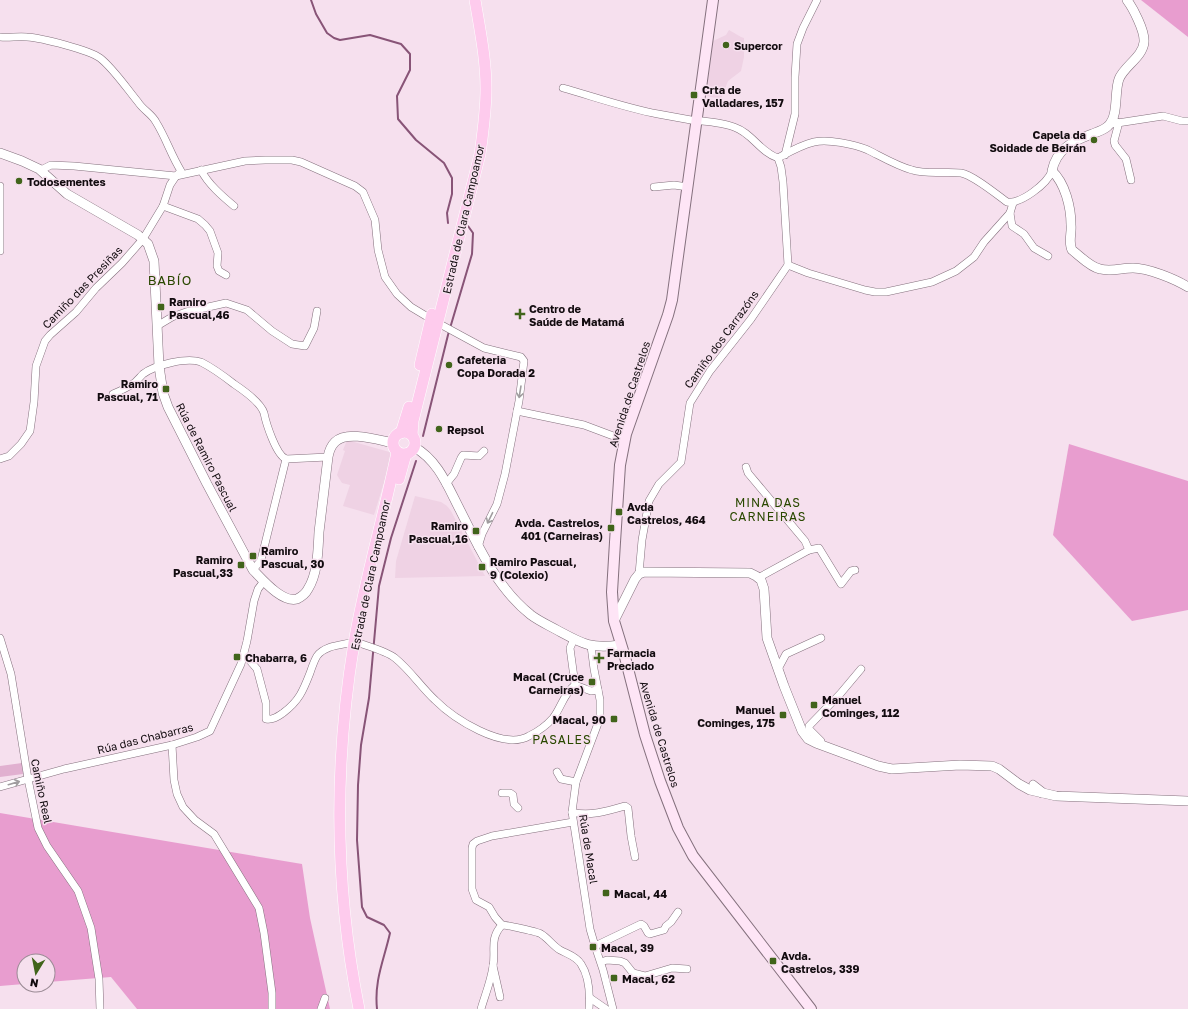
<svg xmlns="http://www.w3.org/2000/svg" width="1188" height="1009" font-family="'Golos Text',sans-serif">
	<style>
		.built { fill: #efd2e4 }
		.green { fill: #e1b0d0 }
		.forest { fill: #e89dcf }
		.lines { fill: none; stroke-linecap: round; stroke-linejoin: round }
		.stream { stroke: #885477; stroke-width: 2 }
		.minor-casing { stroke: #84707d; stroke-width: 8 }
		.tertiary-casing { stroke: #84707d; stroke-width: 10 }
		.secondary-casing { stroke: #84707d; stroke-width: 12 }
		.primary-casing { stroke: #fff; stroke-width: 12 }
		.minor { stroke: #fff; stroke-width: 7 }
		.tertiary { stroke: #fff; stroke-width: 9 }
		.secondary { stroke: #fee5f6; stroke-width: 10 }
		.primary { stroke: #fecbed; stroke-width: 11 }
		.oneway { stroke: #a09d9f }
		.poi-dot { fill: #41641b; stroke: #f6e0ee; stroke-width: 1.5 }
		.labels { text-anchor: middle; dominant-baseline: central; stroke-width: 3; stroke-linejoin: round; paint-order: stroke }
		.poi-label { font-size: 11px; font-weight: bold; fill: #120b0f; stroke: #f6e0ee; text-anchor: start }
		.street-label { font-size: 11px; fill: #120b0f; stroke: #f6e0ee }
		.neighbourhood-label { font-size: 12px; letter-spacing: 1px; fill: #2a4800; stroke: #f6e0ee }
		.quarter-label { font-size: 13px; letter-spacing: 1px; fill: #2a4800; stroke: #f6e0ee }
	</style>
	<rect width="100%" height="100%" fill="#f6e0ee"/>
	<g class="built">
		<polygon points="729,30 741,37 744,38 744,57 741,71 728,81 721,99 706,96 713,41 726,35"/>
		<polygon points="347,440 393,453 374,515 343,506 350,485 342,483 337,475 345,451 343,450"/>
		<polygon points="415,496 441,502 447,506 451,511 485,576 395,578 396,561"/>
	</g>
	<polygon class="green" points="22,763 23,774 0,777 0,766"/>
	<g class="forest">
		<polygon points="1141,0 1188,0 1188,37"/>
		<polygon points="1069,444 1188,481 1188,610 1132,621 1053,535"/>
		<polygon points="0,813 302,864 310,918 330,1009 137,1009 111,977 48,982 48,961 24,961 24,984 0,986"/>
	</g>
	<g class="lines">
		<g class="stream">
			<polyline points="311,0 316,14 327,33 334,38 340,40 370,35 401,44 410,54 410,70 397,96 398,119 416,140 444,163 452,178 452,194 447,213 448,223"/>
			<polyline points="423,436 448,335 472,254 473,233 468,226"/>
			<path d="M377,1009C374,980 384,960 390,933L384,925L367,917L362,907L357,840L358,785L361,745L369,698L379,586L391,538L416,461"/>
		</g>
		<g class="minor-casing">
			<g id="minor">
				<path d="M0,37C9,38 18,36 27,37C42,38 89,50 100,58C113,68 128,90 138,102C143,110 152,114 156,122C166,138 171,155 181,171L176,176L170,185L163,206L143,239L122,263L96,288L76,312L50,335L45,341L36,366L34,402L30,431L21,444L9,456L0,459"/>
				<path d="M563,88C595,97 626,108 658,114C669,116 680,118 691,120C706,121 720,122 734,127C752,133 760,152 778,158C789,152 801,145 814,142C828,139 854,144 868,150C882,157 897,166 912,170C928,175 945,171 961,173C973,175 996,194 1007,202C1021,204 1047,184 1052,171"/>
				<polyline points="1117,122 1118,126 1114,141 1115,145 1126,159 1131,180"/>
				<polyline points="1111,124 1163,116 1182,121 1188,121"/>
				<polyline points="785,155 795,114 795,77 797,44 803,28 817,0"/>
				<polyline points="41,170 51,165 74,166 176,176 245,161 265,160 292,160 301,162 355,186 363,192 375,220 378,250 385,277 397,294 411,307 431,319"/>
				<path d="M201,170C208,184 222,196 234,206"/>
				<polyline points="0,186 0,251"/>
				<polyline points="654,187 674,185 688,187"/>
				<polyline points="163,206 198,219 205,225 210,231 218,253 217,266 219,271 226,275"/>
				<polyline points="1010,213 1012,226 1024,234 1034,248 1048,256"/>
				<polyline points="788,265 808,273 865,290 875,292 886,292 932,282 956,271 974,257 984,242 1010,213 1013,203"/>
				<polyline points="438,323 484,348 521,357 524,361 519,401 505,474 497,504 482,534 478,547"/>
				<polyline points="157,326 172,317 186,312 226,303 247,310 272,331 292,344 305,346 314,328 317,311"/>
				<path d="M113,394C120,391 127,388 134,383C137,381 140,377 143,374C155,365 186,357 201,362C211,367 225,377 234,384C243,390 261,403 264,413C266,423 276,455 286,459"/>
				<polyline points="517,411 584,425 624,440"/>
				<polyline points="746,467 748,473 805,541 809,550"/>
				<polyline points="446,484 454,474 461,458 463,455 479,456 484,451"/>
				<polyline points="253,570 261,560 286,459 328,457"/>
				<polyline points="639,574 642,540 649,501 659,484 681,462 690,403 710,371 751,319 788,265 783,182 781,167 778,158"/>
				<polyline points="758,578 809,550 819,548 841,584 851,571 855,570"/>
				<polyline points="0,638 11,674 28,779 38,828 47,846 78,891 91,928 99,979 100,1009"/>
				<path d="M362,644C371,647 388,652 395,658C410,670 421,687 435,700C453,718 503,751 529,736C537,732 547,725 553,718C561,708 564,693 575,685L570,648L574,639"/>
				<polyline points="591,646 594,669 600,700 600,718 576,782 572,812 590,929 595,946 603,970 613,1009"/>
				<path d="M244,654L257,669L266,703V719C273,720 277,717 283,713C299,701 303,691 310,673C312,667 314,661 317,656C325,645 343,645 354,642"/>
				<polyline points="778,669 786,654 821,638"/>
				<polyline points="575,685 591,691 598,690"/>
				<polyline points="172,745 174,780 177,794 183,807 195,820 214,834 259,908 264,933 272,993 272,1009"/>
				<polyline points="821,745 821,741 809,729 809,726 840,694 861,669"/>
				<polyline points="557,772 561,779 576,782"/>
				<polyline points="1033,784 1042,791 1042,794"/>
				<polyline points="0,787 64,769 172,745 197,737 210,731 241,664 247,641 254,601 258,589 264,581"/>
				<polyline points="502,793 510,793 513,795 514,804 518,808"/>
				<path d="M572,812C588,817 608,811 625,806L628,808L631,836L635,857"/>
				<polyline points="502,925 495,917 489,907 476,900 472,889 472,848 473,844 477,841 492,836 573,822"/>
				<polyline points="595,946 641,924 644,926 648,933 650,934 664,930 666,926 671,922 678,912"/>
				<polyline points="601,962 607,960 620,961 625,963 633,973 645,976 672,968 687,969"/>
				<polyline points="493,966 500,997"/>
				<polyline points="590,998 606,1009"/>
				<polyline points="321,1009 325,998"/>
				<path d="M481,1009C485,995 491,981 493,966C496,950 489,939 502,925C506,925 539,932 541,934C548,938 553,946 560,950C567,954 576,956 581,964C589,976 590,995 589,1009"/>
			</g>
		</g>
		<g class="tertiary-casing">
			<g id="tertiary">
				<path d="M1127,0C1133,8 1145,31 1144,42C1143,57 1124,66 1119,79C1114,92 1119,116 1108,126C1104,130 1097,132 1092,134C1072,141 1056,150 1052,171C1065,183 1071,207 1071,225C1072,233 1068,242 1072,250C1080,256 1090,267 1100,269C1111,272 1122,268 1133,268C1148,268 1175,279 1188,287"/>
				<path d="M0,153L22,161L39,169L67,194L138,235L148,244L154,261L159,366L163,393L168,407L207,484L253,570C262,579 282,603 297,599C301,597 306,593 308,589C318,573 318,550 319,532C322,507 325,482 328,457C329,451 331,446 335,442C347,430 378,440 393,443"/>
				<path d="M414,447C438,460 448,487 460,510C479,548 497,588 531,615C539,621 548,625 557,630C583,644 590,649 620,645"/>
				<polyline points="614,621 635,579 639,574 644,572 750,573 756,576 761,580 764,589 767,638 784,686 802,731 808,739 816,743 878,766 892,769 960,765 992,766 999,769 1019,784 1030,790 1056,796 1188,801"/>
			</g>
		</g>
		<g class="secondary-casing">
			<polyline id="secondary" points="713,0 672,300 668,315 626,434 620,465 615,542 612,592 614,621 625,657 645,735 660,781 678,828 693,856 811,1009"/>
		</g>
		<g class="primary-casing">
			<g id="primary">
				<polyline points="420,365 432,314"/>
				<circle cx="404" cy="443" r="11"/>
				<polyline points="401,433 409,407"/>
				<path d="M412,435L413,421L480,154C483,132 486,111 486,89C486,59 480,30 475,0"/>
				<polyline points="399,479 406,454"/>
				<path d="M359,1009C335,889 334,764 354,643C365,578 384,516 397,452"/>
			</g>
		</g>
		<use href="#minor" class="minor"/>
		<use href="#tertiary" class="tertiary"/>
		<use href="#secondary" class="secondary"/>
		<use href="#primary" class="primary"/>
	</g>
	<defs><path id="oneway-shaft" d="M-6 0H5M1.5-3L5.5 0L1.5 3" fill="none" stroke-width="1.6" stroke-linecap="round" stroke-linejoin="round"/></defs>
	<g class="oneway">
		<use href="#oneway-shaft" transform="translate(520 392) rotate(99)"/>
		<use href="#oneway-shaft" transform="translate(490 518) rotate(116)"/>
		<use href="#oneway-shaft" transform="translate(14 783) rotate(-16)"/>
	</g>
	<g class="poi-dot">
		<circle cx="726" cy="45" r="4"/>
		<rect x="690" y="91" width="8" height="8" rx="2"/>
		<circle cx="1094" cy="140" r="4"/>
		<circle cx="19" cy="181" r="4"/>
		<rect x="157" y="303" width="8" height="8" rx="2"/>
		<path d="M518 308h4v4h4v4h-4v4h-4v-4h-4v-4h4z"/>
		<circle cx="449" cy="365" r="4"/>
		<rect x="162" y="385" width="8" height="8" rx="2"/>
		<circle cx="439" cy="429" r="4"/>
		<rect x="615" y="508" width="8" height="8" rx="2"/>
		<rect x="607" y="524" width="8" height="8" rx="2"/>
		<rect x="472" y="527" width="8" height="8" rx="2"/>
		<rect x="249" y="552" width="8" height="8" rx="2"/>
		<rect x="237" y="561" width="8" height="8" rx="2"/>
		<rect x="478" y="563" width="8" height="8" rx="2"/>
		<rect x="233" y="653" width="8" height="8" rx="2"/>
		<path d="M597 652h4v4h4v4h-4v4h-4v-4h-4v-4h4z"/>
		<rect x="588" y="678" width="8" height="8" rx="2"/>
		<rect x="810" y="701" width="8" height="8" rx="2"/>
		<rect x="779" y="711" width="8" height="8" rx="2"/>
		<rect x="610" y="715" width="8" height="8" rx="2"/>
		<rect x="602" y="889" width="8" height="8" rx="2"/>
		<rect x="589" y="943" width="8" height="8" rx="2"/>
		<rect x="769" y="957" width="8" height="8" rx="2"/>
		<rect x="610" y="974" width="8" height="8" rx="2"/>
	</g>
	<g class="labels">
		<g class="poi-label">
			<text x="734" y="45">Supercor</text>
			<text x="702" y="89">Crta de<tspan x="702" dy="13">Valladares, 157</tspan></text>
			<text x="1086" y="134" text-anchor="end">Capela da<tspan x="1086" dy="13">Soidade de Beirán</tspan></text>
			<text x="27" y="181">Todosementes</text>
			<text x="169" y="301">Ramiro<tspan x="169" dy="13">Pascual,46</tspan></text>
			<text x="529" y="308">Centro de<tspan x="529" dy="13">Saúde de Matamá</tspan></text>
			<text x="457" y="359">Cafeteria<tspan x="457" dy="13">Copa Dorada 2</tspan></text>
			<text x="158" y="383" text-anchor="end">Ramiro<tspan x="158" dy="13">Pascual, 71</tspan></text>
			<text x="447" y="429">Repsol</text>
			<text x="627" y="506">Avda<tspan x="627" dy="13">Castrelos, 464</tspan></text>
			<text x="603" y="522" text-anchor="end">Avda. Castrelos,<tspan x="603" dy="13">401 (Carneiras)</tspan></text>
			<text x="468" y="525" text-anchor="end">Ramiro<tspan x="468" dy="13">Pascual,16</tspan></text>
			<text x="261" y="550">Ramiro<tspan x="261" dy="13">Pascual, 30</tspan></text>
			<text x="233" y="559" text-anchor="end">Ramiro<tspan x="233" dy="13">Pascual,33</tspan></text>
			<text x="490" y="561">Ramiro Pascual,<tspan x="490" dy="13">9 (Colexio)</tspan></text>
			<text x="607" y="652">Farmacia<tspan x="607" dy="13">Preciado</tspan></text>
			<text x="245" y="657">Chabarra, 6</text>
			<text x="584" y="676" text-anchor="end">Macal (Cruce<tspan x="584" dy="13">Carneiras)</tspan></text>
			<text x="822" y="699">Manuel<tspan x="822" dy="13">Cominges, 112</tspan></text>
			<text x="775" y="709" text-anchor="end">Manuel<tspan x="775" dy="13">Cominges, 175</tspan></text>
			<text x="606" y="719" text-anchor="end">Macal, 90</text>
			<text x="614" y="893">Macal, 44</text>
			<text x="601" y="947">Macal, 39</text>
			<text x="781" y="955">Avda.<tspan x="781" dy="13">Castrelos, 339</tspan></text>
			<text x="622" y="978">Macal, 62</text>
		</g>
		<g class="street-label">
			<text transform="translate(463 219) rotate(-77)">Estrada de Clara Campoamor</text>
			<text transform="translate(82 287) rotate(-46)">Camiño das Presiñas</text>
			<text transform="translate(721 339) rotate(-54)">Camiño dos Carrazóns</text>
			<text transform="translate(629 394) rotate(-72)">Avenida de Castrelos</text>
			<text transform="translate(207 457) rotate(63)">Rúa de Ramiro Pascual</text>
			<text transform="translate(370 575) rotate(-78)">Estrada de Clara Campoamor</text>
			<text transform="translate(660 734) rotate(73)">Avenida de Castrelos</text>
			<text transform="translate(145 738) rotate(-14)">Rúa das Chabarras</text>
			<text transform="translate(42 791) rotate(78)">Camiño Real</text>
			<text transform="translate(589 849) rotate(81)">Rúa de Macal</text>
		</g>
		<g class="neighbourhood-label">
			<text x="768" y="502">MINA DAS<tspan x="768" dy="14">CARNEIRAS</tspan></text>
			<text x="562" y="739">PASALES</text>
		</g>
		<g class="quarter-label">
			<text x="170" y="280">BABÍO</text>
		</g>
	</g>
	<g transform="translate(36 973) rotate(190)"><circle r="19" fill="#f6e0ee" stroke="#9b8b95"/>
	<path d="M0-3L7 15L0 10L-7 15Z" fill="#41641b"/>
	<text y="-6" font-size="11" font-weight="bold" text-anchor="middle" fill="#120b0f">N</text>
	</g>
</svg>
